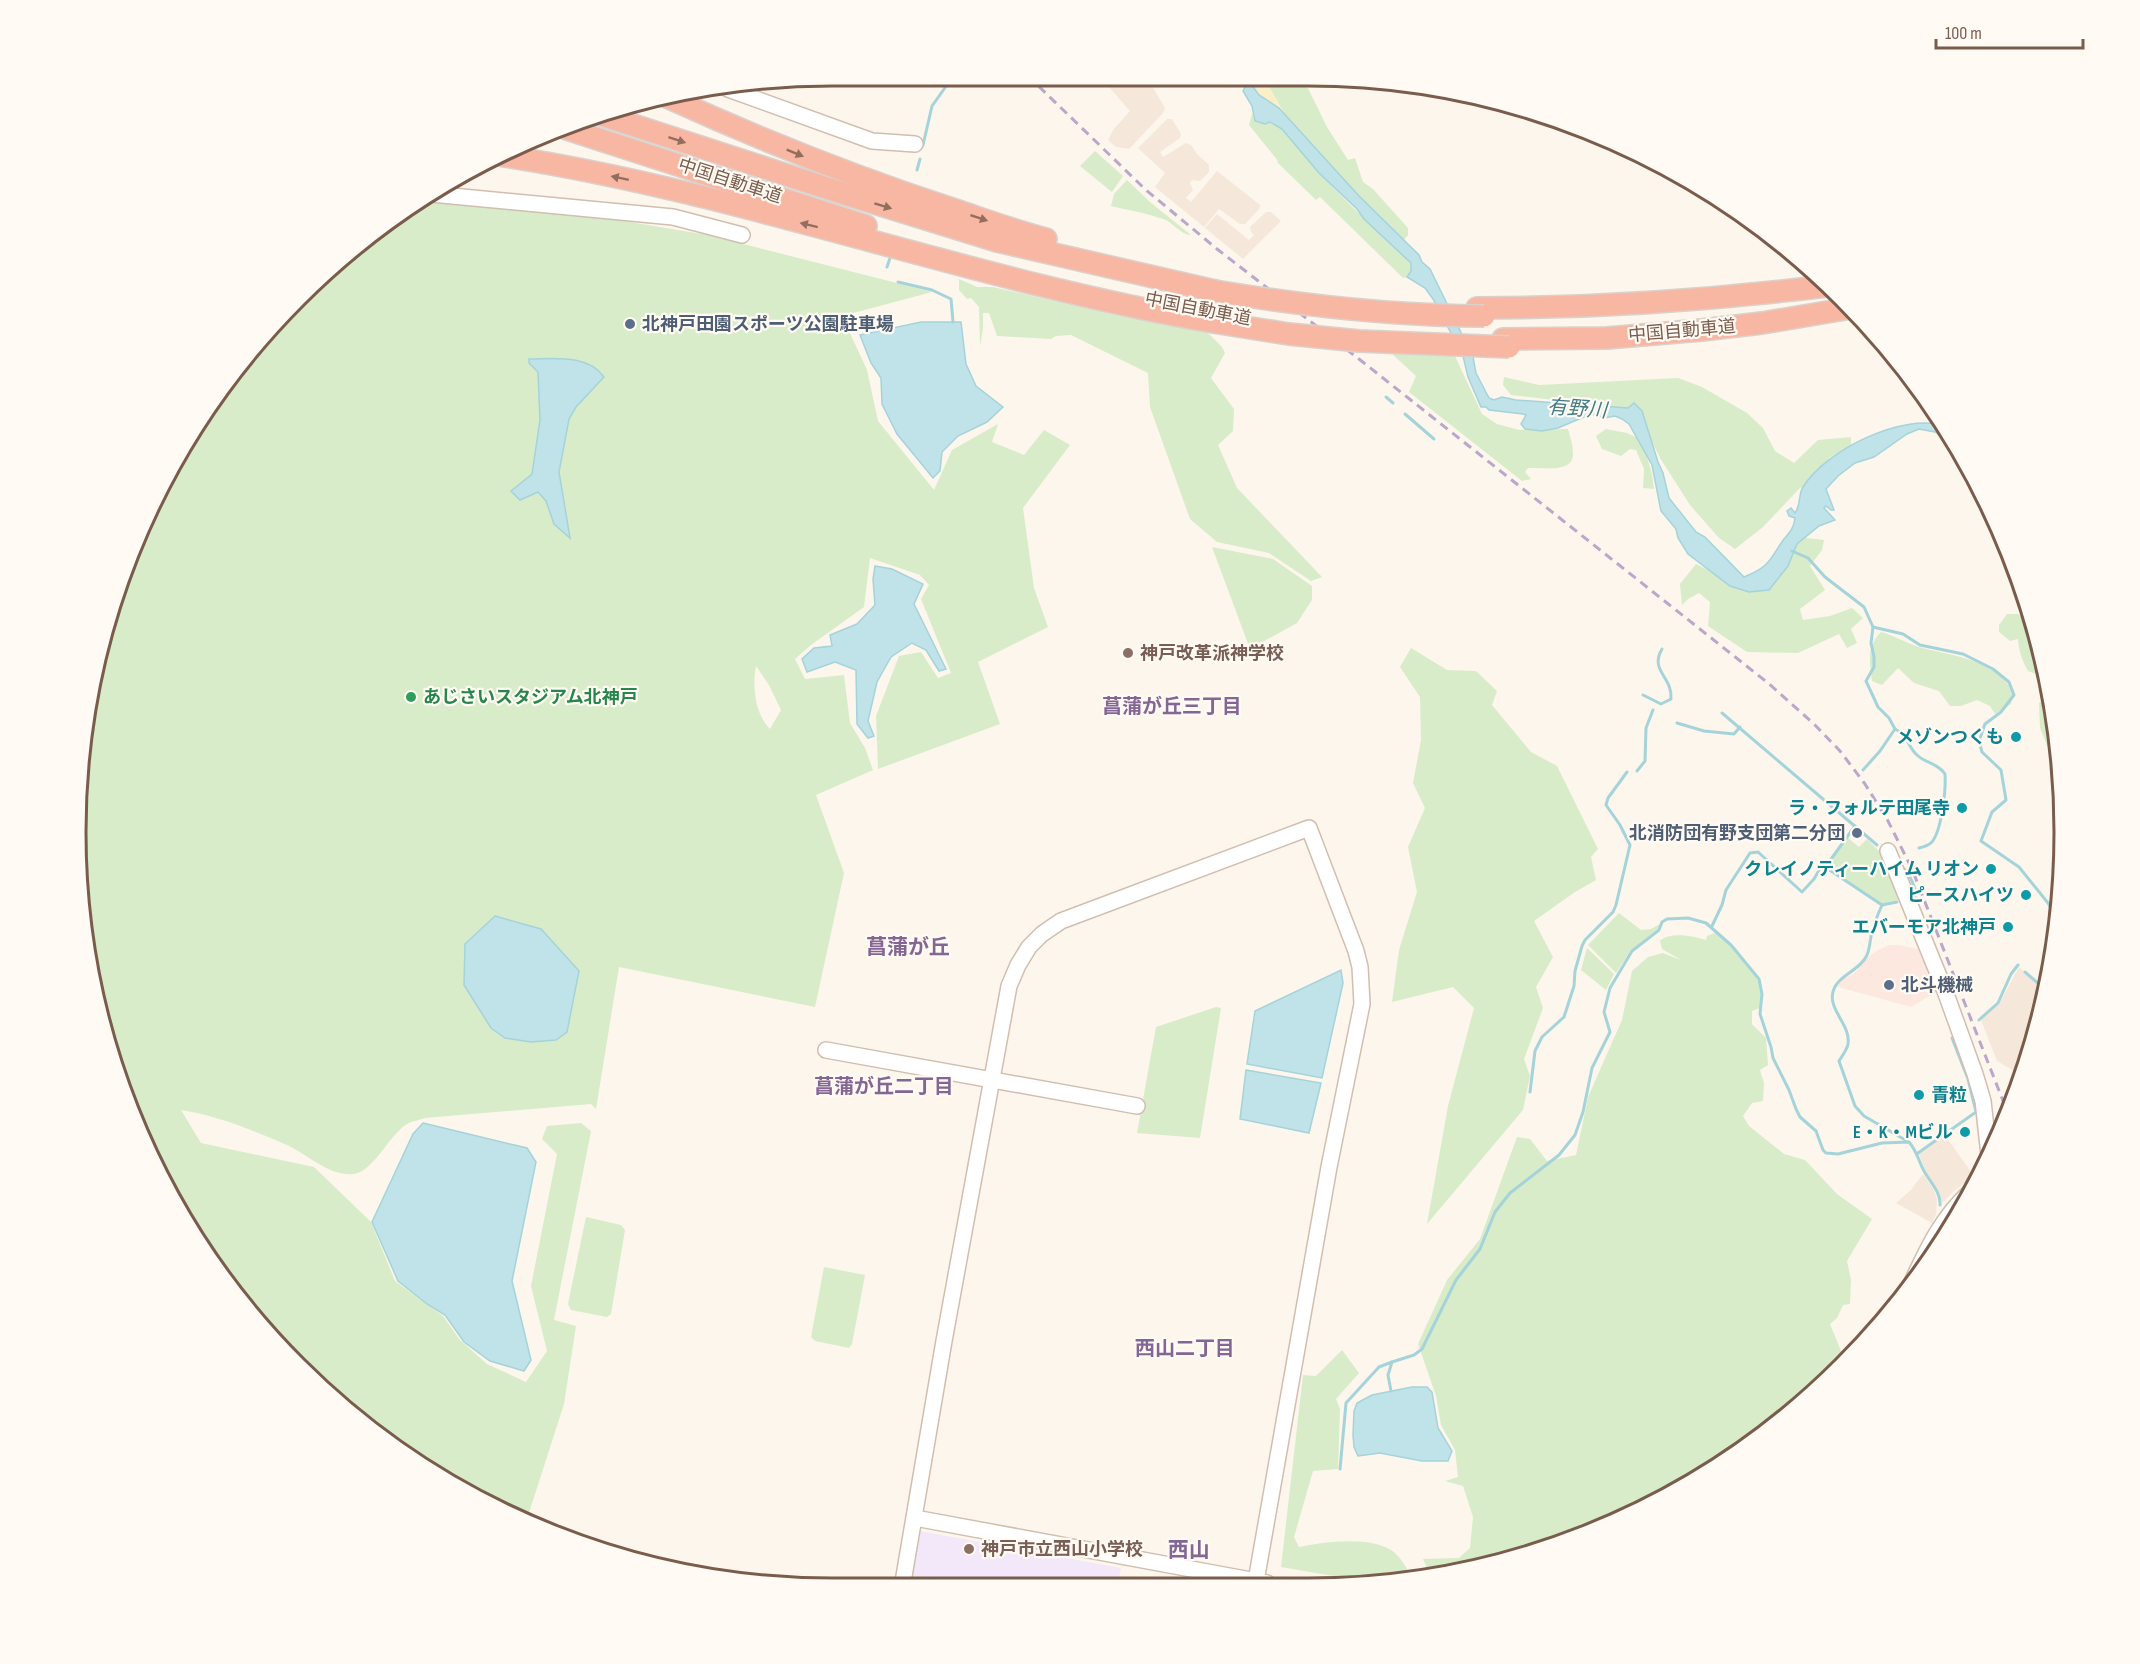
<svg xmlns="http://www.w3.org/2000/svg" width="2140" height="1664" font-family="'Sofia Sans Condensed','Noto Sans JP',sans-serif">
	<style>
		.residential { fill: #f5e8da }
		.commercial { fill: #fde8e0 }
		.education { fill: #f3e8fa }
		.green { fill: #d8ecc9; fill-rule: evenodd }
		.sand { fill: #fcefc7 }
		.water { fill: #bfe3e8; stroke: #a5d3da; stroke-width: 1.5 }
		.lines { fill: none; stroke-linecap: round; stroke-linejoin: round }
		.stream { stroke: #a5d3da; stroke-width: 3 }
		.tertiary-casing { stroke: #d1beb0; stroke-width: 18 }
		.motorway-casing { stroke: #dad1cd; stroke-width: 24 }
		.tertiary { stroke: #fff; stroke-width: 15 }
		.motorway { stroke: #f7b7a3; stroke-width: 21 }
		.rail { stroke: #b9a8c9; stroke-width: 3; stroke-dasharray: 9 6; stroke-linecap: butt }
		.motorway-bridge-casing { stroke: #dad1cd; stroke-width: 24; stroke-linecap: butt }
		.motorway-bridge { stroke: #f7b7a3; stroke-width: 21 }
		.oneway { fill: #936e5e }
		.service-dot { fill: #5c6f8a; stroke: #fffaf3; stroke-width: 2 }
		.education-dot { fill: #8d6e63; stroke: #fffaf3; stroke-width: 2 }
		.leisure-dot { fill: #2e9e5b; stroke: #fffaf3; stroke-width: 2 }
		.culture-dot { fill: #0f9aa8; stroke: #fffaf3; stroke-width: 2 }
		.labels { text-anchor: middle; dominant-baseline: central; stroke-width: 4.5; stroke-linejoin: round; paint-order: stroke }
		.street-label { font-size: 18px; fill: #7a5c4d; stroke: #fffaf3 }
		.service-label { font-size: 18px; font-weight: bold; fill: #4e5e75; stroke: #fffaf3; text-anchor: start }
		.education-label { font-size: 18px; font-weight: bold; fill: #785e54; stroke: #fffaf3; text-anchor: start }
		.leisure-label { font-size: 18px; font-weight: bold; fill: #27864d; stroke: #fffaf3; text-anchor: start }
		.culture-label { font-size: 18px; font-weight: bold; fill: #0d838f; stroke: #fffaf3; text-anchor: end }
		.water-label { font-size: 20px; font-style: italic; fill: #437c86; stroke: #fffaf3 }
		.neighbourhood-label { font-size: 20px; font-weight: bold; fill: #846695; stroke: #fffaf3 }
		.quarter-label { font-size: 21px; font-weight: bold; fill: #846695; stroke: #fffaf3 }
		.rim { fill: none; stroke: #7a5c4d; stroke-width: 3 }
	</style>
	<rect width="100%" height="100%" fill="#fdf6ec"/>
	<g class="residential">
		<polygon points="1102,76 1146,76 1165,108 1163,113 1129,149 1116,147 1108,140 1113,130 1130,111 1101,78"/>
		<polygon points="1167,119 1172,119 1181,134 1180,138 1160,152 1163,157 1186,143 1191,145 1197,154 1209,165 1209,172 1200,181 1192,180 1190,183 1193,190 1186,198 1191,202 1217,171 1260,205 1260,208 1245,224 1240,224 1219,209 1204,227 1155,187 1165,173 1138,148"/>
		<polygon points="1266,212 1271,212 1281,221 1243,259 1205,228 1217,214 1249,240 1254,235 1251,232 1250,227"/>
		<polygon points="2019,967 2047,992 2029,1049 2014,1071 1997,1061 1981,1020 1999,1004"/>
		<polygon points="1944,1134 1974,1176 1955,1190 1942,1203 1939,1193 1925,1170 1918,1152"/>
		<polygon points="1923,1174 1934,1190 1937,1200 1936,1214 1932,1223 1896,1203 1911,1190"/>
	</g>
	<polygon class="commercial" points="1889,945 1899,945 1918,949 1936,992 1911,1007 1838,987 1840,981 1855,973 1867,958 1878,950"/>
	<polygon class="education" points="920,1531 1121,1568 1118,1583 911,1582"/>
	<g class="green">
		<polygon points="1263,76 1302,76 1327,127 1348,160 1355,158 1363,182 1373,189 1408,228 1408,235 1404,240 1360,201 1285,115"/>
		<path d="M1252,113L1255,121C1264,122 1273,122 1281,128C1296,140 1307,160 1320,174C1348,203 1376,231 1407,257L1411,263V271L1407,277L1403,278L1320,197L1316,200L1277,162L1278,161L1249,125Z"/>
		<polygon points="1095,151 1123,176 1112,192 1080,166"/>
		<path d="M1127,180L1150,202L1191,235C1181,235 1173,222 1163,219C1146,213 1128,210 1111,206L1114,194Z"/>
		<path d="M436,200L612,219L708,235L932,292L842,316L867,370L878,421L934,490L952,450L998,424L992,442L1024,455L1044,430L1070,445L1023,508L1034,588L1048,627L978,662L1000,724L878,769L876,716L899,656L921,652L938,678L951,673L921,599L929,585L920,575L870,558L864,607L811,645L795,659L805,679L844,675L850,723L865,748L873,770L816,795L844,873L815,1007L619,967L596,1109L591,1104L425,1118C420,1120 412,1121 407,1124C389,1135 374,1171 354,1174C330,1177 307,1154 287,1145C253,1130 218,1116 181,1110L201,1143L314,1167L371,1222L395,1281L443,1316L460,1340L487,1364L526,1382L547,1351L531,1286L557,1154L542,1139L547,1126L581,1123L591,1131L554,1320L576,1326L564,1404L526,1522L412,1462L296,1367L202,1252L153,1167L101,1028L75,832L101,636L176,454L296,297L421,201ZM756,666L769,685L781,710L770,729C755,714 752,686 756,666Z"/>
		<polygon points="959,279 977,287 993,287 1111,314 1205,330 1222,347 1225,353 1211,378 1234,409 1233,431 1218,445 1237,488 1322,577 1311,581 1269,553 1217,542 1190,519 1150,407 1148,373 1071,335 1056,336 1051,339 997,336 989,313 983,313 983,329 980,346 979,307 971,298 967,299 959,290"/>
		<path d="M1391,353L1454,354L1482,414L1497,424L1519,430L1568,429C1570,437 1573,445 1573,453C1574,474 1542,467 1528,468L1525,472L1531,479L1522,481L1409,392L1416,376Z"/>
		<polygon points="1504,377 1539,385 1678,378 1702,387 1747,413 1763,428 1775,451 1794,463 1818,440 1851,437 1851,445 1829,458 1814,483 1800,488 1763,527 1735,549 1719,538 1690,505 1660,458 1641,419 1606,406 1511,395 1503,385"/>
		<polygon points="1606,429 1627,433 1642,440 1652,474 1654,489 1643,488 1644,469 1636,450 1630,449 1621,456 1602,449 1596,436"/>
		<polygon points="1797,537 1824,540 1822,550 1810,566 1825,590 1800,609 1803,620 1830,616 1852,608 1863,618 1851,629 1857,643 1847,648 1839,634 1798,653 1747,652 1708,626 1710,602 1699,593 1688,599 1682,605 1680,584 1696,564 1748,590"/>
		<polygon points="1212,547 1273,559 1312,586 1312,600 1297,623 1250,649"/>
		<path d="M2007,614H2018L2029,622L2036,674L2028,671C2022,660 2019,652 2018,639L2010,641L1999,632V625Z"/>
		<path d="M1881,632C1893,635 1904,642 1916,646C1953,657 1987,656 2013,690L2011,704L1995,714L1990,706L1977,700L1961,706H1950L1939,691L1914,683L1898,668L1882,685L1872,681C1870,662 1866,647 1881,632Z"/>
		<polygon points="1411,648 1447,670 1476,671 1497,691 1492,705 1531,752 1557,766 1598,849 1591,857 1596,880 1575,892 1534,921 1553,957 1536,987 1543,1008 1524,1059 1530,1076 1523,1110 1427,1224 1448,1106 1474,1008 1453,987 1392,1002 1399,950 1417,892 1408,847 1425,808 1413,783 1421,740 1420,697 1400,667"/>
		<polygon points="2046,697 2052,701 2060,777 2040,728 2039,703"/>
		<polygon points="1847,837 1859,847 1867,839 1881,853 1898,900 1882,904 1847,882 1827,866"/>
		<polygon points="1619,913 1641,930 1651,929 1660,924 1660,927 1631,950 1616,973 1588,945"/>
		<path d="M1717,932C1728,943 1759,975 1761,988C1762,995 1761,1001 1760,1008L1752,1011V1024L1766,1038L1768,1065L1760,1070L1764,1083L1763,1101L1752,1103L1743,1116L1749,1126L1784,1154L1805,1160L1837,1194L1872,1219L1847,1261L1851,1280L1850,1304L1843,1305L1837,1318L1830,1324L1843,1356L1842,1368L1728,1462L1552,1549L1431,1577L1423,1559L1459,1558L1470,1548L1473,1517L1463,1486L1445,1481L1458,1477L1455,1450L1441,1425L1436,1396L1418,1344L1447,1280L1480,1239L1517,1137L1530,1139L1547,1161L1576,1155L1588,1097L1622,1020L1632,971L1648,957L1663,953L1681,960L1662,949L1660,941C1670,931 1694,936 1706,940L1707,936Z"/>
		<polygon points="1587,948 1614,974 1606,990 1581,970"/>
		<polygon points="1216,1007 1221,1008 1200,1138 1137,1133 1156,1027"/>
		<polygon points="586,1217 621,1225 625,1230 611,1314 607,1317 571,1310 568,1304"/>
		<polygon points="824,1267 865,1275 852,1344 849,1348 815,1341 811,1337"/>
		<path d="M1342,1350L1359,1373L1336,1399L1340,1409L1338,1469L1313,1471L1294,1537L1299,1547C1325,1542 1373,1535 1395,1553C1403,1560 1409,1573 1414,1581L1374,1583L1281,1567L1303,1375L1316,1376Z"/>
	</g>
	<path class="sand" d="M1249,76H1263L1285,115C1270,99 1258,100 1249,76Z"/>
	<g class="water">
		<path d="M1234,76H1249L1254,88L1259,95L1279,108L1359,196L1419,255L1422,262L1430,269L1473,357L1476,373L1489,398L1494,400L1502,397L1516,400L1628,408L1634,403L1642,411L1658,462L1663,473L1669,498L1696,532L1705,537L1744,577C1771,566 1769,560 1784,539C1790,532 1794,528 1795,518L1789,516L1787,511L1791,508L1795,513C1801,505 1798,495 1803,487C1826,450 1903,412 1945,426L1956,446L1935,432L1919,429L1907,434L1874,457L1855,463L1838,476L1826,489L1834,510H1831L1826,506L1824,508L1835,520L1819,526L1797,544L1788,566L1769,590L1749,592L1730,586L1688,554L1678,538L1676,529L1661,511L1652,465L1629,424L1622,419L1615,416L1604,418L1591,414L1558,428L1542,431L1525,429L1521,424L1526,415L1523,414L1489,410L1486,407H1481L1468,377L1463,356L1433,299L1425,288L1407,277L1411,271V263L1364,219L1357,209L1319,173L1282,129L1270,122L1265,124L1255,121L1252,106L1243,91L1245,87L1242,81L1236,79Z"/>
		<polygon points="921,322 961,322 966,364 976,386 1003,407 987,422 958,436 942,452 940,471 933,478 897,434 882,404 881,378 871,363 860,335"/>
		<path d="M529,359C554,359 588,354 604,377L576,407L569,419L559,472L570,538L554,524L546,501L538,492L520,500L511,491L532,474L540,420L538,372L529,363Z"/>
		<polygon points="875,566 892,569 923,584 914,604 946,669 939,671 926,650 912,643 891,657 877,682 868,721 874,736 868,738 857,724 856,670 835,662 807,672 802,659 814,648 832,646 830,635 857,624 875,605 873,579"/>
		<polygon points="495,916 541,929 579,971 567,1032 556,1040 531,1042 505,1038 491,1028 464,985 465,944"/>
		<polygon points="1341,970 1343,983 1322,1078 1247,1064 1255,1011"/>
		<polygon points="1246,1070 1321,1083 1309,1133 1240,1119"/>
		<polygon points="423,1123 527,1148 536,1162 512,1281 531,1360 524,1371 490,1361 464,1342 445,1315 427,1304 398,1281 372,1222 413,1134"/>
		<polygon points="1412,1387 1427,1387 1432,1392 1438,1428 1452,1451 1448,1461 1422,1461 1380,1453 1358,1456 1354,1447 1353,1435 1354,1411 1357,1403 1372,1395"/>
	</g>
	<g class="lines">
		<g class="stream">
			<polyline points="923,145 932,106 954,75"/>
			<polyline points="917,170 920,159"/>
			<polyline points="887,267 891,255"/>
			<polyline points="898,282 932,290 951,299 953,322"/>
			<polyline points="1386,397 1393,403"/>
			<polyline points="1405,414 1434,439"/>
			<polyline points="1792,551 1808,558 1825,577 1864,607 1873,627 1871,643 1874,657 1874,667 1866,681 1878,707 1889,718 1895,729 1880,751 1863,770"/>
			<polyline points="1873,627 1903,634 1920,645 1963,654 1993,669 2009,682 2014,695 2001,712 1985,724 1979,741 1982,752 2001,770 2006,800 1992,812 1981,841 2019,867 2048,903 2055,915"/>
			<path d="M1643,695L1661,704L1671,699C1673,677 1649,671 1662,649"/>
			<polyline points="1722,713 1877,845"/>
			<polyline points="1677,723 1704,731 1734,734 1740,727"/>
			<path d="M1895,729C1908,735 1908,747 1917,755C1925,763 1938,763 1945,774C1946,790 1942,829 1932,842C1928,846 1924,847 1919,848"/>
			<polyline points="1637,771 1645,761 1646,728 1653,710"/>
			<polyline points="1826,866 1855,826"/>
			<path d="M1902,867C1909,873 1912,880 1915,889L1912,893"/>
			<path d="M1882,905C1878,914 1874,923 1872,932C1870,939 1870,948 1867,955C1860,971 1837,975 1833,992C1828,1010 1851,1025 1848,1044C1847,1050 1842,1056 1839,1061L1855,1106L1864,1116L1907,1141"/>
			<polyline points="1712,926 1722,905 1726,890 1750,853 1758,852 1802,892 1814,879 1822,865 1882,905 1897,902"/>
			<polyline points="2025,972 2047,991"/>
			<polyline points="1979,1020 1998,1003 2011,974 2018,965"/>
			<polyline points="1530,1092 1535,1051 1542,1037 1564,1017 1574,986 1575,971 1582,946 1585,940 1613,912 1616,905 1630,845 1620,825 1606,805 1608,798 1627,772"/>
			<polyline points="1918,1153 1976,1112 1968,1079 1952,1038"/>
			<path d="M1391,1391L1388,1375L1392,1362L1414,1355L1422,1349L1456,1280L1480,1249L1495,1212L1510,1193L1559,1155L1575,1135L1583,1112L1592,1068L1610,1032L1604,1012L1610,988L1632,951L1659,930L1662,922L1667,919L1688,918L1706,923L1731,945L1759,979L1762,994L1760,1014L1771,1047L1773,1058L1789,1090L1796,1109L1800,1117L1816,1131L1823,1150L1826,1153L1838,1154L1882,1143L1909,1142C1918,1153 1918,1160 1924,1171C1930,1182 1941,1192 1940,1205"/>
			<polyline points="1340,1469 1346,1403 1379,1367 1392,1362"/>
		</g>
		<g class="tertiary-casing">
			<g id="tertiary">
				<polyline points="728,89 872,141 915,144"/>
				<polyline points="431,194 673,217 742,235"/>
				<polyline points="1888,851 1945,991 1975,1074 1983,1101 1989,1155"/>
				<polyline points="826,1050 1137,1106"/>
				<path d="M1910,1286C1926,1252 1941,1218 1970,1192"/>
				<polyline points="915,1518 1267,1583"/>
				<polyline points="903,1582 944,1341 1009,986 1018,965 1029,947 1042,934 1061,921 1309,828 1356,951 1360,967 1362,1004 1329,1167 1256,1581"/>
			</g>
		</g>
		<g class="motorway-casing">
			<g id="motorway">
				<path d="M667,97C761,140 857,178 955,210C985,220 1015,231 1046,239"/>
				<polyline points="602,115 839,192 997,241 1215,291"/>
				<polyline points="567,129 866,226"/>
				<path d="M504,156C744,193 973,281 1213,322"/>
				<path d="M1477,308C1594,308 1711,300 1827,286"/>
				<polyline points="1503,339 1607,338 1702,330 1762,323 1851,308"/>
			</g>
		</g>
		<use href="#tertiary" class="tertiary"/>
		<use href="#motorway" class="motorway"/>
		<polyline class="rail" points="1028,76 1146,190 1217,249 1359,359 1768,683 1814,724 1840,751 1865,784 1887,819 1912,869 2009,1116"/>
		<g class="motorway-bridge-casing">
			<g id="motorway-bridge">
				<path d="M1215,291C1305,306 1394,316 1484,316"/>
				<polyline points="1213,322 1289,334 1359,341 1509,347"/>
			</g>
		</g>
		<use href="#motorway-bridge" class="motorway-bridge"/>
	</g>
	<defs><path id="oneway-solid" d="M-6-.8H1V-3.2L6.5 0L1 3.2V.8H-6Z" transform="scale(1.5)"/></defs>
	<g class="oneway">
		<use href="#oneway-solid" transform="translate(677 140) rotate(18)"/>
		<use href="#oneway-solid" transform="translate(795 153) rotate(22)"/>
		<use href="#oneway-solid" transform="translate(620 178) rotate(-168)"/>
		<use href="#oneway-solid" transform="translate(883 206) rotate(17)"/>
		<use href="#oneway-solid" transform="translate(979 218) rotate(18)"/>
		<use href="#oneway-solid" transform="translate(809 225) rotate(-166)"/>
	</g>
	<g class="service-dot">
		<circle cx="630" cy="324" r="6"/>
		<circle cx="1857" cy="833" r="6"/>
		<circle cx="1889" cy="985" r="6"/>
	</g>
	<g class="education-dot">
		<circle cx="1128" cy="653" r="6"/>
		<circle cx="969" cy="1549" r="6"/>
	</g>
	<circle class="leisure-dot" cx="411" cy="697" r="6"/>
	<g class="culture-dot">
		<circle cx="2016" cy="737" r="6"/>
		<circle cx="1962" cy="808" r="6"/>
		<circle cx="1991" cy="869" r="6"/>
		<circle cx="2026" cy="895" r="6"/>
		<circle cx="2008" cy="927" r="6"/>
		<circle cx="1919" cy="1095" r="6"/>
		<circle cx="1965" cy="1132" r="6"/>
	</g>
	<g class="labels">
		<g class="street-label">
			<text transform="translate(730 181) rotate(18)">中国自動車道</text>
			<text transform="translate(1198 309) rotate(11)">中国自動車道</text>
			<text transform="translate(1682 331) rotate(-5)">中国自動車道</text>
		</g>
		<g class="service-label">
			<text x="642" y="324">北神戸田園スポーツ公園駐車場</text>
			<text x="1845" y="833" text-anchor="end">北消防団有野支団第二分団</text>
			<text x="1901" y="985">北斗機械</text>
		</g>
		<g class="education-label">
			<text x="1140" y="653">神戸改革派神学校</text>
			<text x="981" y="1549">神戸市立西山小学校</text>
		</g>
		<g class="leisure-label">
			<text x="423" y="697">あじさいスタジアム北神戸</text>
		</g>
		<g class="culture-label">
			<text x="2004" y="737">メゾンつくも</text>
			<text x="1950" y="808">ラ・フォルテ田尾寺</text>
			<text x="1979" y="869">クレイノティーハイム リオン</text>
			<text x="2014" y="895">ピースハイツ</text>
			<text x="1996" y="927">エバーモア北神戸</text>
			<text x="1931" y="1095" text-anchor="start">青粒</text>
			<text x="1953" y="1132">E・K・Mビル</text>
		</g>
		<g class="water-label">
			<text transform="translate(1577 409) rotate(4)">有野川</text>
		</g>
		<g class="neighbourhood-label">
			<text x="1172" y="707">菖蒲が丘三丁目</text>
			<text x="884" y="1087">菖蒲が丘二丁目</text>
			<text x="1185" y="1349">西山二丁目</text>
		</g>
		<g class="quarter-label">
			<text x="908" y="947">菖蒲が丘</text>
			<text x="1189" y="1550">西山</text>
		</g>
	</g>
	<path d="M0 0H2140V1664H0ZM832 86H1308A746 746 0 0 1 2054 832V832A746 746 0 0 1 1308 1578H832A746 746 0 0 1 86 832V832A746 746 0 0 1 832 86Z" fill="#fffaf3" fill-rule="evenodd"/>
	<path class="rim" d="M832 86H1308A746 746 0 0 1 2054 832V832A746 746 0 0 1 1308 1578H832A746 746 0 0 1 86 832V832A746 746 0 0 1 832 86Z"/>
	<path d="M1936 39v9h147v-9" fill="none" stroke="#7a5c4d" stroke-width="3"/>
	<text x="1945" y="39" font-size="18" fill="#7a5c4d" stroke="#fffaf3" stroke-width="4.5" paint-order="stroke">100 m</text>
</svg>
